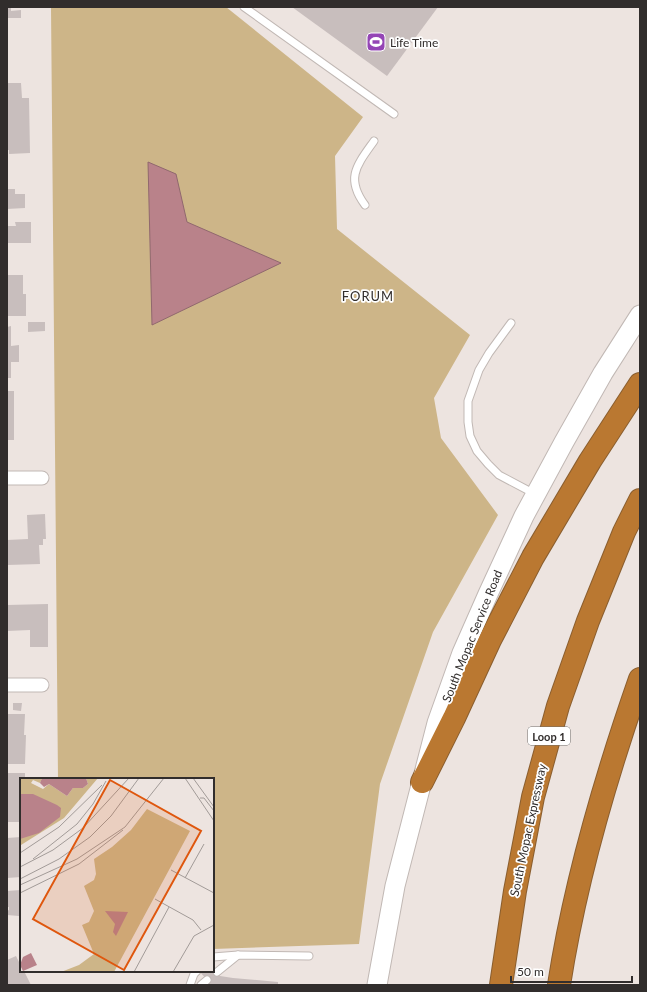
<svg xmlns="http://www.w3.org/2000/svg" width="647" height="992" font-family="Lato,sans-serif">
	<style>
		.green { fill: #cdb588 }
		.water { fill: #b9828a; stroke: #90686e }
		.building { fill: #c8bebd }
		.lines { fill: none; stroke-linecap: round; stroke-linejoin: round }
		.lane-casing { stroke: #c1b8b4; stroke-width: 9 }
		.street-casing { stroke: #c1b8b4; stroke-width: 15 }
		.secondary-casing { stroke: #c1b8b4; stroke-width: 21 }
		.highway-casing { stroke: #8a5e2f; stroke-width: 24 }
		.lane { stroke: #fff; stroke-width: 7 }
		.street { stroke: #fff; stroke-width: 13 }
		.secondary { stroke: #fff; stroke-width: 19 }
		.highway { stroke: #ba7831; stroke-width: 22 }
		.labels { text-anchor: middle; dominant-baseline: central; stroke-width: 3.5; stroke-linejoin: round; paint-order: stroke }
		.shield { fill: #fff; stroke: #6f6c6b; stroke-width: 1 }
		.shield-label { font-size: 11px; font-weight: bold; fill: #312d2c }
		.poi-label { font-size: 12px; fill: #312d2c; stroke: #fff; text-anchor: start }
		.street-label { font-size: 12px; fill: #312d2c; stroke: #fff }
		.neighbourhood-label { font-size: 13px; letter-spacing: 1px; fill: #312d2c; stroke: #fff }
		.inset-road { fill: none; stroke: #a29b98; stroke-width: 1 }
		.view { fill: #df570e; fill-opacity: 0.15; stroke: #df570e; stroke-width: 2 }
		.inset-edge { fill: none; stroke: #312d2c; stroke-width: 2 }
	</style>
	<rect width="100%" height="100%" fill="#ede4e0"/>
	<polygon class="green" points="51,7 226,7 363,117 335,156 337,229 470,335 434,398 441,438 498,515 433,632 380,784 359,944 213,949 213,779 58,779"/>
	<polygon class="water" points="148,162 176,174 187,222 281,263 152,325"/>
	<g class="building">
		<polygon points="7,7 11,7 11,11 21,10 21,18 7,18"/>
		<polygon points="292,7 438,7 387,76"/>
		<polygon points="7,83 21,83 22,98 29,98 30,153 9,154 9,150 7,150"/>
		<polygon points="7,189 15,189 15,194 25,194 25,208 7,209"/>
		<polygon points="15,222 31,222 31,243 7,243 7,226 16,226"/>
		<polygon points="7,275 23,275 23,294 26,294 26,316 7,316"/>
		<polygon points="28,322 45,322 45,331 28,332"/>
		<polygon points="11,326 11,346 19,345 19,362 11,362 11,378 7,378 7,327"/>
		<rect x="7" y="391" width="7" height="49"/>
		<polygon points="45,514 46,539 43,539 43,545 39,545 40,564 7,565 7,540 28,539 27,515"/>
		<polygon points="48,604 48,647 30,647 30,630 7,631 7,605"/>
		<polygon points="13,703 22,703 21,711 13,710"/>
		<polygon points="7,714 25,714 24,735 26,735 25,764 7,764"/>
		<polygon points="7,773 25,773 25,779 21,779 21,822 7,822"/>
		<polygon points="21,837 21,877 7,878 7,838"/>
		<polygon points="21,890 21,926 20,926 19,916 7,915 7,911 9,910 9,907 7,907 7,891"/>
		<polygon points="16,956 21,966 21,971 24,971 31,985 7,985 7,972 8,972 7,960"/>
		<polygon points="213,968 220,976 233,978 278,982 278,985 206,985 209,982 199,971 213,971"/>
	</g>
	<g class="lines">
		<g class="lane-casing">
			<g id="lane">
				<polyline points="244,7 394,114"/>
				<path d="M365,205C345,178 357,165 374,141"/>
				<polyline points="511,323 489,353 479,370 468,401 468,422 470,436 477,451 488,464 499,475 535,494"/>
				<polyline points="213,957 238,955 309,956"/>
				<polyline points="217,972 238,955"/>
				<polyline points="190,985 194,974 197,971"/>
				<polyline points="201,985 207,980"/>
			</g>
		</g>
		<g class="street-casing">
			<g id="street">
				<polyline points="7,478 42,478"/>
				<polyline points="7,685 42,685"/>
			</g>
		</g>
		<g class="secondary-casing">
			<polyline id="secondary" points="377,985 395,886 437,723 462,653 488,594 524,516 564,442 603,373 640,315"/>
		</g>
		<g class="highway-casing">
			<g id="highway">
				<polyline points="422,782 454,718 490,640 533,557 590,461 640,384"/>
				<polyline points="501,985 515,891 533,797 558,706 588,621 624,532 640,500"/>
				<path d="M559,985C575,881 605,779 640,679"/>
			</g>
		</g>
		<use href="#lane" class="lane"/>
		<use href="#street" class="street"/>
		<use href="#secondary" class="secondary"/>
		<use href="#highway" class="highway"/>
	</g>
	<defs>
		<g id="stadium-square" transform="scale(1)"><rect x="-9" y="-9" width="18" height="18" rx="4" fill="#9445b5" stroke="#fff"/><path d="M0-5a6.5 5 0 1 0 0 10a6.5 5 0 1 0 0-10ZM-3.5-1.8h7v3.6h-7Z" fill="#fff"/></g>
	</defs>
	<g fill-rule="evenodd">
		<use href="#stadium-square" x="376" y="42"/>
	</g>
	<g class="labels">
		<rect class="shield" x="528" y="727" width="42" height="18" rx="3"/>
		<g class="shield-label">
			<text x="549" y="736">Loop 1</text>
		</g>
		<g class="poi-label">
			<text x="390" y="42">Life Time</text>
		</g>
		<g class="street-label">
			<text transform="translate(472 636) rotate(-68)">South Mopac Service Road</text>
			<text transform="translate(528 830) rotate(-78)">South Mopac Expressway</text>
		</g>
		<g class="neighbourhood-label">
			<text x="368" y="296">FORUM</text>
		</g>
	</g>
	<g transform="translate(20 778)">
		<rect width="194" height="194" fill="#ede4e0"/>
		<path d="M0,0H22L20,5L13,2L11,5L23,11L29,6L47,18L53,10H63L68,6L66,0H78L44,40L1,67ZM127,31L170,53L94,194H41L59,187L74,176L62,147L69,144L74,133L64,108L74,102L76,96L74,81L92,69L111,52Z" fill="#cdb588"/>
		<path d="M22,0H66L68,6L63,10H53L47,18L29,6L24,9L20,5ZM0,16H13L37,27L41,30L40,39L19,55L0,61ZM85,133L108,134L96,158L93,154L95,146ZM11,175L17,187L3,193L0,187L3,179Z" fill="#b9828a"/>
		<path class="inset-road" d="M165,0L194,43M173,0L194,29M180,20H184L194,33M105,49L144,0M0,75L39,49L82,7M13,81L57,46L73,26L86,3M0,89L33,72L63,50L109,0M151,92L194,115M165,100L184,66M0,101L39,81L70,59L91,38L119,0M0,107L57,81L105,49M0,115L59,86L103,52M135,121L173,142L181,152M114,194L149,129M153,194L174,158L194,147"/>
		<path class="view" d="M90,2L181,53L104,192L13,141Z"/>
		<rect width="194" height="194" class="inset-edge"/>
	</g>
	<rect width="647" height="992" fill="none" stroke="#312d2c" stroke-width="16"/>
	<path d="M511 976v6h121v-6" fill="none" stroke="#312d2c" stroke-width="2"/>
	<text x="517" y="976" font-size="12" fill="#312d2c" stroke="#ffffff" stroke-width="3" paint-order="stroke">50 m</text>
</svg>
